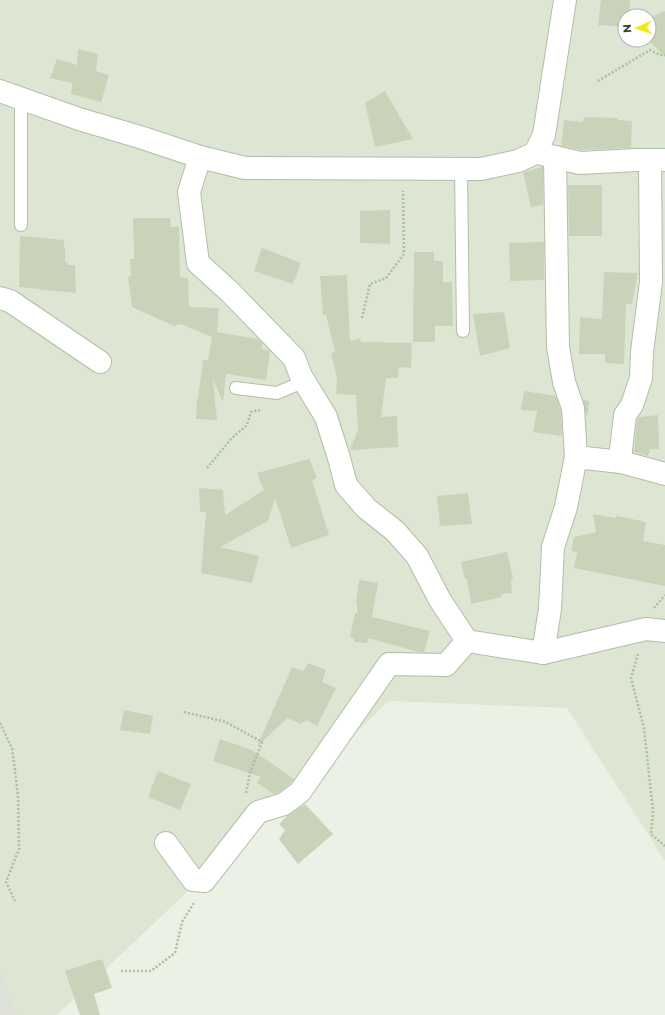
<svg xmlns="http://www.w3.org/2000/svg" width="665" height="1015" font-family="Montserrat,sans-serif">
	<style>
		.residential { fill: #dde6d3; fill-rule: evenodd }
		.industrial { fill: #dde1d7 }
		.building { fill: #c9d3ba }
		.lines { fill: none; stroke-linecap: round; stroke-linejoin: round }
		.service-casing { stroke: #b4bda7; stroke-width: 14 }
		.minor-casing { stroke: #b4bda7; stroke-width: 24 }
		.tertiary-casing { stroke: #b4bda7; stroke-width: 24 }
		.path { stroke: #aebe99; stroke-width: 2.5; stroke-dasharray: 2 2; stroke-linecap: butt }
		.service { stroke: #fff; stroke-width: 12 }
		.minor { stroke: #fff; stroke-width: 22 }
		.tertiary { stroke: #fff; stroke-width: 22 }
	</style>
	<rect width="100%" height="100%" fill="#ebf2e5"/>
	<path class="residential" d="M0,0H665V861L567,708L389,701L57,1015H0ZM625,16H649V40H625Z"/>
	<polygon class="industrial" points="0,971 17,1015 0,1015"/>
	<g class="building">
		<polygon points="601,0 630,0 629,16 625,16 625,27 598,25"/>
		<polygon points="665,11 665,57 648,40 649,40 649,18"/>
		<polygon points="78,49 98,54 96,71 109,75 101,102 71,94 72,83 50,78 57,59 77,65"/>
		<polygon points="385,91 413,139 375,147 365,103"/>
		<polygon points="584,117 618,118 618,120 632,121 631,148 581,150 561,146 564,120 583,122"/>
		<polygon points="543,167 543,205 531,207 523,172"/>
		<polygon points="568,185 602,185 602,236 569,236"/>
		<polygon points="390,210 390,244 360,243 360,211"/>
		<polygon points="133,218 170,218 171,227 179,227 180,277 188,278 189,307 219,308 217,332 258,339 262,343 262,349 270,351 266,380 226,374 223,402 213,380 217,420 196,419 197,399 198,399 203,360 208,360 212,337 181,324 174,326 132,307 128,277 131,276 130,259 134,259"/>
		<polygon points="20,236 64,240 64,247 65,247 65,262 68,262 67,265 75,265 76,293 19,287"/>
		<polygon points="544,242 544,280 510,281 509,243"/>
		<polygon points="262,248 301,263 293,284 254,271"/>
		<polygon points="414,252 434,252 434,261 443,261 443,282 452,282 453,326 435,326 435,342 413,342"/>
		<polygon points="604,272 638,273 632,304 626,304 624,364 605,363 605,354 579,354 580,317 602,319"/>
		<polygon points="347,275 350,341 360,338 361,342 412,343 411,368 399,367 398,378 386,378 381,417 397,416 398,447 350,450 358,430 356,395 336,394 337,378 331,353 335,352 326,315 323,315 320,276"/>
		<polygon points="504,312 510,348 480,356 473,314"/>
		<polygon points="524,391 556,396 561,410 562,436 533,432 537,411 521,410"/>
		<polygon points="583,400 589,401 588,415 586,415"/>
		<polygon points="658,415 659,449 650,449 648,456 634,452 637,420 639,417"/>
		<polygon points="309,459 317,478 312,480 329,535 291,548 275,498 268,521 220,547 259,556 252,583 201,573 206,512 200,512 199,488 223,490 225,515 264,490 257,473"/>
		<polygon points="468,493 472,524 440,526 437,496"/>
		<polygon points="593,514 615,518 617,516 646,522 643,541 665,545 665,586 574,568 577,552 571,551 574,537 596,532"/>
		<polygon points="507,552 513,578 511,580 512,593 502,594 502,597 471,604 467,579 465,579 461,562"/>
		<polygon points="359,580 378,583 372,617 430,631 424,652 419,652 368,638 367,643 354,642 354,638 350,637 355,613 357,613 357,603 356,603"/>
		<polygon points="308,663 326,670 322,682 336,688 317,726 306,720 301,724 287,718 257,747 292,667 304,671"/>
		<polygon points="124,710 153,716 150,734 120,730"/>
		<polygon points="220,739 252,750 294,779 291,783 278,793 274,794 257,783 261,777 213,761"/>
		<polygon points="158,771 191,784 180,810 148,797"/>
		<polygon points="305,804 333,834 298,864 279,839 285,830 279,824 287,816"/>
		<polygon points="102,959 112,988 94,994 100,1015 80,1015 65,971"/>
	</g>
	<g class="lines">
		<g class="service-casing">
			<g id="service">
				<polyline points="461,169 463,331"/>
				<polyline points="21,225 21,99"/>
				<polyline points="236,388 277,393 305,381"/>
			</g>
		</g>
		<g class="minor-casing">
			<g id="minor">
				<polyline points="542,154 580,163 636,160 665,160"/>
				<polyline points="200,157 189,192 198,263 230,292 294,358 301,376 326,417 339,458 346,485 366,508 395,531 417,556 440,600 467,641 543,653 646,629 665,631"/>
				<polyline points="555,157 558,347 564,382 573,408 576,457"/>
				<polyline points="0,298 10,301 100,362"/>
				<polyline points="621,462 621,450 625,415 632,405 641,378 642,352 651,282 650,160"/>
				<polyline points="543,653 550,609 553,547 566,507 576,457 621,462 665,474"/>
				<polyline points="166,843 193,880 204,881 258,812 284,804 300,792 389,664 446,665 467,641"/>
			</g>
		</g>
		<g class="tertiary-casing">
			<polyline id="tertiary" points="0,91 79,119 143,138 200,157 245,168 481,169 518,161 535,153 544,135 565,0"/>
		</g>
		<g class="path">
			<polyline points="598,81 650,50 660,55 665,55"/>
			<polyline points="362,318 370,284 386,278 404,254 403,191"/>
			<polyline points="207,468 232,438 247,425 251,412 260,410"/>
			<polyline points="654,608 665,595"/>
			<polyline points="638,654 631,678 644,728 653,811 651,834 665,846"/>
			<polyline points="184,712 226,722 262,742 250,773 246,793"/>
			<polyline points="0,723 12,748 18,795 19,849 6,882 15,901"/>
			<polyline points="121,971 151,971 175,953 182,922 194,903"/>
		</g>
		<use href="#service" class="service"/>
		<use href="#minor" class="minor"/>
		<use href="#tertiary" class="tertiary"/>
	</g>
	<g transform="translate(637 28) rotate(267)"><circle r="19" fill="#ffffff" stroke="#b2b4ae"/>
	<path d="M0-3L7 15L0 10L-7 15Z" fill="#f5e819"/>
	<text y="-6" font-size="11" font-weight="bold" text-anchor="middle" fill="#3e4434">N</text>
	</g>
</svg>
